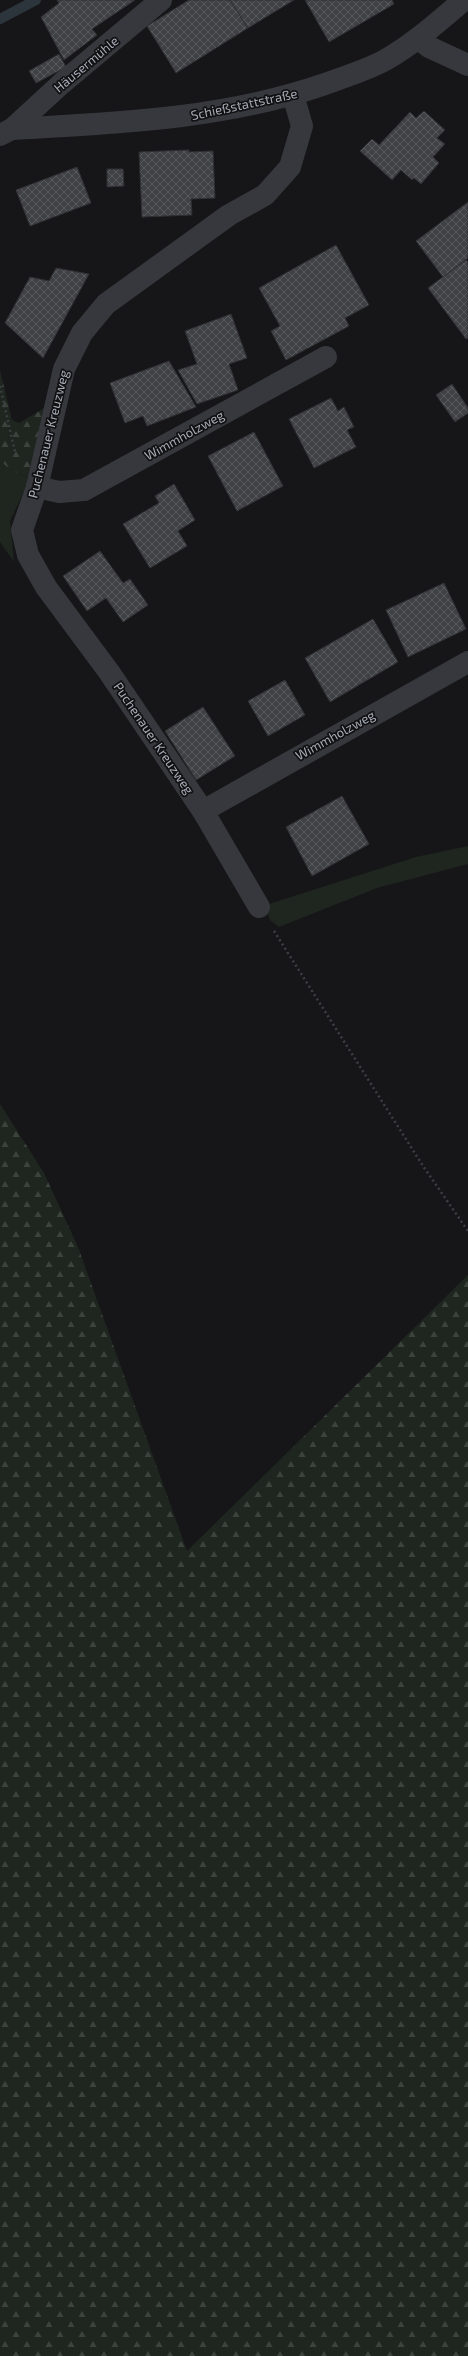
<svg xmlns="http://www.w3.org/2000/svg" width="468" height="2356" font-family="'Exo 2',sans-serif">
	<style>
		.grass { fill: #1e261f }
		.forest { fill: url(#forest-firs) }
		.lines { fill: none; stroke-linecap: round; stroke-linejoin: round }
		.stream { stroke: #2c353c; stroke-width: 10 }
		.building { fill: url(#building-cross-hatch); stroke: #303034 }
		.path { stroke: #3d3f44; stroke-width: 2.5; stroke-dasharray: 2 3; stroke-linecap: butt }
		.minor { stroke: #37383d; stroke-width: 22 }
		.labels { text-anchor: middle; dominant-baseline: central; stroke-width: 3.5; stroke-linejoin: round; paint-order: stroke }
		.street-label { font-size: 13px; fill: #a8adb8; stroke: #111113 }
	</style>
	<defs>
		<pattern id="forest-firs" width="22" height="20" patternUnits="userSpaceOnUse"><rect width="22" height="20" fill="#1e261f"/><path d="M5 1l3.5 6h-7zM16 11l3.5 6h-7z" fill="#3c433d"/></pattern>
		<pattern id="building-cross-hatch" width="8" height="8" patternUnits="userSpaceOnUse"><rect width="8" height="8" fill="#404145"/><path d="M0 0l8 8M0 8l8-8" fill="none" stroke="#595a5e"/></pattern>
	</defs>
	<rect width="100%" height="100%" fill="#161618"/>
	<g class="grass">
		<polygon points="0,461 11,470 30,479 10,521 14,562 0,542"/>
		<polygon points="468,846 468,864 377,888 279,927 270,920 265,907 272,903 416,857"/>
	</g>
	<g class="forest">
		<polygon points="0,370 12,420 19,423 46,407 30,479 11,470 0,461"/>
		<polygon points="0,1104 44,1173 78,1247 187,1551 468,1275 468,2356 0,2356"/>
	</g>
	<g class="lines">
		<polyline class="stream" points="0,19 36,0"/>
	</g>
	<g class="building">
		<polygon points="57,0 135,0 92,29 97,35 64,60 41,17 59,3"/>
		<polygon points="189,0 230,0 248,28 176,73 147,26"/>
		<polygon points="230,0 294,0 248,28"/>
		<polygon points="305,0 392,0 394,4 329,42"/>
		<polygon points="59,54 66,67 36,83 29,71"/>
		<polygon points="424,111 445,130 437,138 445,144 433,157 439,163 421,184 414,178 412,180 401,170 392,180 360,151 372,139 379,145 410,112 416,118"/>
		<polygon points="189,150 189,152 213,151 215,198 191,199 192,215 142,217 139,152"/>
		<polygon points="77,167 91,203 30,226 16,190"/>
		<polygon points="107,169 123,169 124,186 107,187"/>
		<polygon points="468,202 468,258 443,277 416,241"/>
		<polygon points="336,245 369,305 345,318 349,326 286,360 271,331 280,326 259,288"/>
		<polygon points="466,260 468,262 468,338 466,339 428,288"/>
		<polygon points="56,268 89,274 43,358 5,323 30,277 49,281"/>
		<polygon points="231,314 247,358 229,364 238,390 197,404 178,370 197,364 185,331"/>
		<polygon points="169,361 196,407 147,426 143,416 125,423 110,383"/>
		<polygon points="452,384 468,408 468,413 455,422 436,395"/>
		<polygon points="331,398 338,411 344,407 354,427 347,430 356,447 314,468 289,419"/>
		<polygon points="254,432 283,486 237,511 208,456"/>
		<polygon points="174,484 195,520 178,531 187,546 150,568 123,524 159,503 155,496"/>
		<polygon points="100,551 123,583 130,579 148,605 123,622 106,598 87,611 63,576"/>
		<polygon points="444,583 466,629 408,657 386,610"/>
		<polygon points="373,619 398,662 330,702 305,658"/>
		<polygon points="285,680 305,715 268,736 248,701"/>
		<polygon points="203,707 235,756 196,780 165,731"/>
		<polygon points="342,796 369,844 312,876 286,827"/>
	</g>
	<g class="lines">
		<g class="path">
			<polyline points="0,386 15,452"/>
			<polyline points="274,931 423,1166 468,1231"/>
		</g>
		<g class="minor">
			<polyline points="418,38 429,47 468,65"/>
			<polyline points="12,129 61,84 161,0"/>
			<path d="M0,135L12,129C118,123 224,119 325,84C346,76 368,70 387,59C415,43 439,21 464,0"/>
			<polyline points="37,487 59,492 84,490 326,357"/>
			<polyline points="203,811 468,662"/>
			<polyline points="259,907 203,811 109,672 46,587 28,555 22,530 37,487 64,369 82,333 106,304 229,215 265,195 290,167 302,126 293,95"/>
		</g>
	</g>
	<g class="labels">
		<g class="street-label">
			<text transform="translate(86 64) rotate(-40)">Häusermühle</text>
			<text transform="translate(244 104) rotate(-12)">Schießstattstraße</text>
			<text transform="translate(48 434) rotate(-76)">Puchenauer Kreuzweg</text>
			<text transform="translate(184 435) rotate(-29)">Wimmholzweg</text>
			<text transform="translate(335 735) rotate(-29)">Wimmholzweg</text>
			<text transform="translate(154 738) rotate(56)">Puchenauer Kreuzweg</text>
		</g>
	</g>
</svg>
